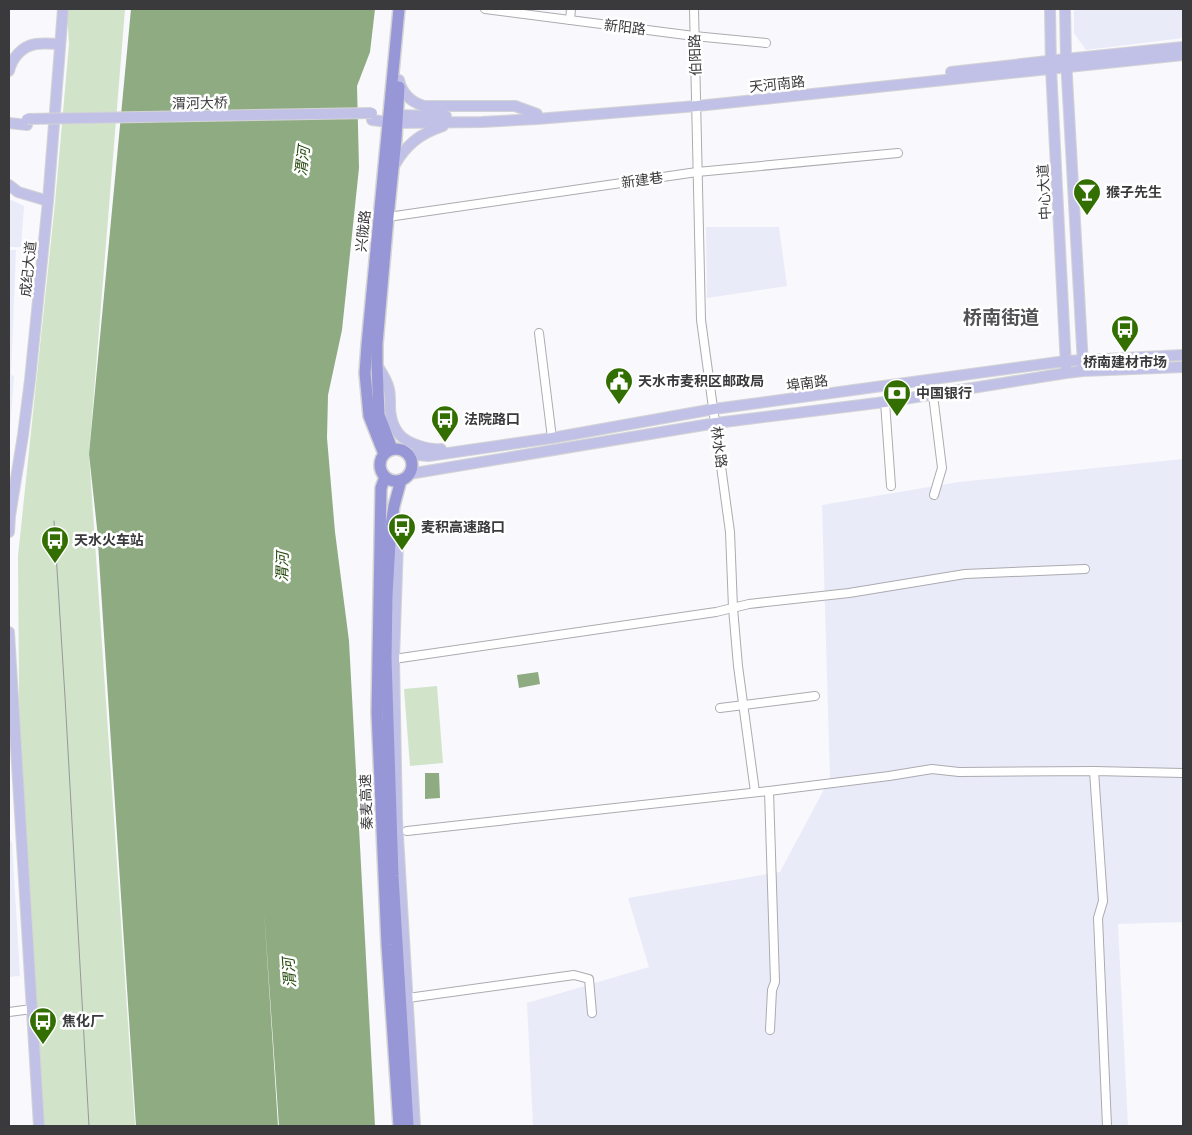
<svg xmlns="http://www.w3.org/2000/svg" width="1192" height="1135" font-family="Lora,'Noto Sans SC',serif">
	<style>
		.built { fill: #eaebf8 }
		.green { fill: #d1e4c9 }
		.water { fill: #8eab81 }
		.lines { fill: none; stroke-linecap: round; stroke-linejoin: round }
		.minor-casing { stroke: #ababb0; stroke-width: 10 }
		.major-casing { stroke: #d4d4d4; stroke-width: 12 }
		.highway-casing { stroke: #d4d4d4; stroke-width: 14 }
		.minor { stroke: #fff; stroke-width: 8 }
		.major { stroke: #c1c1e7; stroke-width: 10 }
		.highway { stroke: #9797d7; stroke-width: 11 }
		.tram { stroke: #97979b; stroke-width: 1 }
		.major-bridge-casing { stroke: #d4d4d4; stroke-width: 12; stroke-linecap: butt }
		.major-bridge { stroke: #c1c1e7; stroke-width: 10 }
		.labels { text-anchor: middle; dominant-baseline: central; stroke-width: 5; stroke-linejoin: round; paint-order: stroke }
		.street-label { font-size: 14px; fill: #3a3a3c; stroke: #fff }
		.poi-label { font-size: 14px; font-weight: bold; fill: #3a3a3c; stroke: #fff; text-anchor: start }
		.water-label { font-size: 15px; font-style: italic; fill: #24490b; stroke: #fff }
		.district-label { font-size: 19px; font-weight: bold; fill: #525256; stroke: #fff }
	</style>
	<rect width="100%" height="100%" fill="#f8f8fd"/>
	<g class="built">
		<polygon points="1074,9 1183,9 1183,38 1086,50 1074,33"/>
		<polygon points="9,199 24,206 21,247 9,247"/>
		<polygon points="706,227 779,227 787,286 707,298"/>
		<polygon points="9,250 16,250 11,375 14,376 9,443"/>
		<polygon points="1183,459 1183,922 1118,924 1128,1126 533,1126 527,1003 649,967 628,898 780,872 830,778 822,505 959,482"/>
		<polygon points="9,838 12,843 20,976 9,977"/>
	</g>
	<g class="green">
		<polygon points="67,9 125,9 89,454 135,1126 42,1126 20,818 18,556 55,203 69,44"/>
		<polygon points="437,686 443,763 410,766 404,689"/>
	</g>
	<g class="water">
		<polygon points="131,9 375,9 370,52 357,86 359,168 342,330 328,395 327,438 335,532 349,641 375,1126 279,1126 264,910 278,1126 136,1126 97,528 89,454"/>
		<polygon points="538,672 540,684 519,688 517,675"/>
		<polygon points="425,773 439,773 440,798 425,799"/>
	</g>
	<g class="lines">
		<g class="minor-casing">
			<g id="minor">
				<polyline points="485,9 694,36 766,43"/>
				<polyline points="694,9 701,320 730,532 733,608 738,666 755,792"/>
				<polyline points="570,20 571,9"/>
				<polyline points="388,217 697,172 898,153"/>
				<polyline points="539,333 552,438"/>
				<polyline points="933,395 942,468 934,495"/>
				<polyline points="885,402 891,486"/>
				<polyline points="394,659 716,612 749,604 849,593 965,574 1085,569"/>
				<polyline points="720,708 815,696"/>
				<polyline points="1094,771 1103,901 1098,918 1107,1126"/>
				<polyline points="769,791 775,982 772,990 770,1030"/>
				<polyline points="407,831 769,791 889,776 932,769 959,772 1094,771 1183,773"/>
				<polyline points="408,998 574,975 589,979 592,1013"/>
				<polyline points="9,1012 32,1009"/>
			</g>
		</g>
		<g class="major-casing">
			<g id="major">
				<polyline points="1050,9 1051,68 1066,367"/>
				<polyline points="1065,9 1066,59 1083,365"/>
				<path d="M9,71C12,58 22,46 36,44C44,43 53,44 60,44"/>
				<polyline points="951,72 1066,59 1183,47"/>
				<path d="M399,80C402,94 411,102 424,106H515L537,114"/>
				<polyline points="390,115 446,116"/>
				<polyline points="372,120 396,123 482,122 537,119 697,106 1183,55"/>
				<polyline points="9,123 27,125"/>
				<path d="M394,166C406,145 419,134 443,126"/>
				<polyline points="9,185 18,192 48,201"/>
				<path d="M377,365C382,373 387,380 389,389C391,398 389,408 391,416C392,423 395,429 399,434C407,444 429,450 441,449"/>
				<polyline points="408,454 428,456 552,438 714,409 1066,361 1183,355"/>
				<polyline points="409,474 716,423 885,402 1066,373 1083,371 1183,367"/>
				<polyline points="395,516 398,542 394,659 397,819 415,1126"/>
				<polyline points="9,532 10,516 23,435 30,380 48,201 63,9"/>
				<polyline points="9,632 39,1126"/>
			</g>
		</g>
		<g class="highway-casing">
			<g id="highway">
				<circle cx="396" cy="465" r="16"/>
				<polyline points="392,449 379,415 377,365 377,344 388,217 396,139 399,87"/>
				<polyline points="384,454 369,416 365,373 367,345 399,9"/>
				<polyline points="385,477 381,488 377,712 387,945 399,1126"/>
				<polyline points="401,480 394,506 391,525 387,595 386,659 393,876 408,1126"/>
			</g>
		</g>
		<use href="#minor" class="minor"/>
		<use href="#major" class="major"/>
		<use href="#highway" class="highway"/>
		<polyline class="tram" points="54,521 65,697 89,1126"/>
		<g class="major-bridge-casing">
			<polyline id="major-bridge" points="27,119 372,113"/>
		</g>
		<use href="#major-bridge" class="major-bridge"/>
	</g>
	<defs>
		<g id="bar-pin" transform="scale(1.4375)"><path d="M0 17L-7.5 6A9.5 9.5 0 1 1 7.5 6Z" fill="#326e00" stroke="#fff"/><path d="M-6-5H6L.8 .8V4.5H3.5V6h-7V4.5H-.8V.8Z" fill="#fff"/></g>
		<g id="bus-pin" transform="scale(1.4375)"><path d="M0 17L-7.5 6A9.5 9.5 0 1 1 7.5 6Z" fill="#326e00" stroke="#fff"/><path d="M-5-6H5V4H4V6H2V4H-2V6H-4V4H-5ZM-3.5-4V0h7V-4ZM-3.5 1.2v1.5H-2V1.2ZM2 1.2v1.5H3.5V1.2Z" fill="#fff"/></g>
		<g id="civic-pin" transform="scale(1.4375)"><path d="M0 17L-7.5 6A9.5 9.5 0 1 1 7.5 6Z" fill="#326e00" stroke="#fff"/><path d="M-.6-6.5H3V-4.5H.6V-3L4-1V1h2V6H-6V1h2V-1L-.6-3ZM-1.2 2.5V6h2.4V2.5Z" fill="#fff"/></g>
		<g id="bank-pin" transform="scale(1.4375)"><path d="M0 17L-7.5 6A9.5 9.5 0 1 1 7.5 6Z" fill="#326e00" stroke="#fff"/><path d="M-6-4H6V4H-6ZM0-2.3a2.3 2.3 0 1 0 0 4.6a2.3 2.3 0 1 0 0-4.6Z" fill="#fff"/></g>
	</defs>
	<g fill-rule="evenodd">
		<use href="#bar-pin" x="1087" y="192"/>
		<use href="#bus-pin" x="1125" y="329"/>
		<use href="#civic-pin" x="619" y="381"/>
		<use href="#bank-pin" x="897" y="393"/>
		<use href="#bus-pin" x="445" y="419"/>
		<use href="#bus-pin" x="402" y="527"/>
		<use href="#bus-pin" x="55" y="540"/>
		<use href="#bus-pin" x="43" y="1021"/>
	</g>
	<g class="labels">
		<g class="street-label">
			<text transform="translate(625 27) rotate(7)">新阳路</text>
			<text transform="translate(695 55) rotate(-92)">伯阳路</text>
			<text transform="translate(777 84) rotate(-6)">天河南路</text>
			<text transform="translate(200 103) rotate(-1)">渭河大桥</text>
			<text transform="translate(642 180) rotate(-8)">新建巷</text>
			<text transform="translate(1044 192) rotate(-93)">中心大道</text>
			<text transform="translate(363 231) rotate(-84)">兴陇路</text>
			<text transform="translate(28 269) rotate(-84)">成纪大道</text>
			<text transform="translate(807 383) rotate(-8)">埠南路</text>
			<text transform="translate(719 447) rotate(82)">林水路</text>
			<text transform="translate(366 802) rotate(-92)">秦麦高速</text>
		</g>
		<g class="poi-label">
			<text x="1106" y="192">猴子先生</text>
			<text x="1125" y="362" text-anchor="middle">桥南建材市场</text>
			<text x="638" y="381">天水市麦积区邮政局</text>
			<text x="916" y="393">中国银行</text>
			<text x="464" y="419">法院路口</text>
			<text x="421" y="527">麦积高速路口</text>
			<text x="74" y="540">天水火车站</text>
			<text x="62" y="1021">焦化厂</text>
		</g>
		<g class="water-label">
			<text transform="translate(302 161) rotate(-83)">渭河</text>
			<text transform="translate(282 567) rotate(-89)">渭河</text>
			<text transform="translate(289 973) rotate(-94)">渭河</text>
		</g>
		<g class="district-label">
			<text x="1001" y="317">桥南街道</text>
		</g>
	</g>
	<rect width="1192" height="1135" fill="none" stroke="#3a3a3c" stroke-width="20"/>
</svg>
